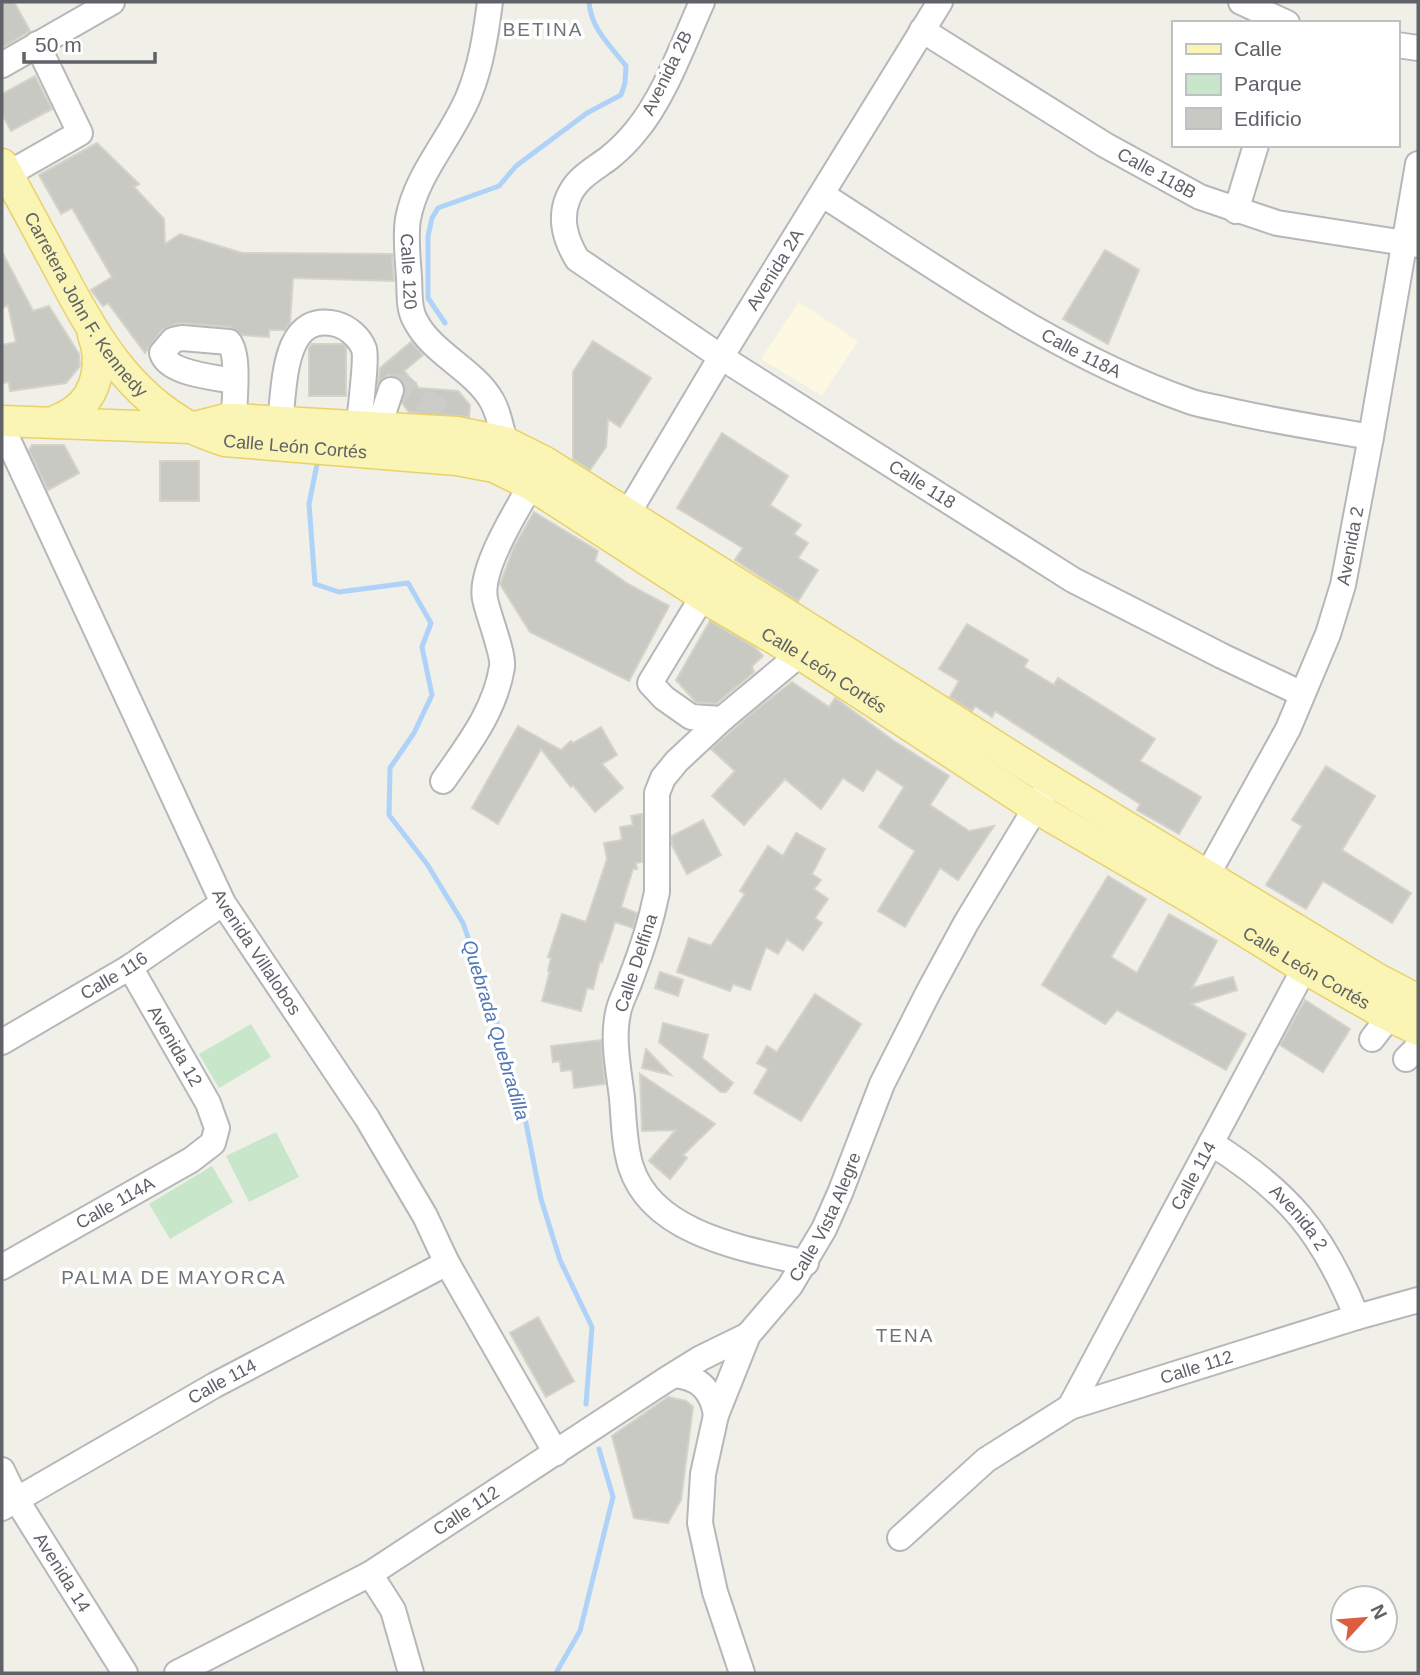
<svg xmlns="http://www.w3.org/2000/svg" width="1420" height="1675" font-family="Arial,sans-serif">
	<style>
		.commercial { fill: #fcf8e2 }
		.green { fill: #c7e6ca }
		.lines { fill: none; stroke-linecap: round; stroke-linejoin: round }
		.stream { stroke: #afd2f9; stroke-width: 5 }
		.building { fill: #c9c9c3; stroke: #d5d2c7; stroke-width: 2 }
		.minor-tunnel { stroke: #ccccc8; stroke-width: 24; stroke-dasharray: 24 12; stroke-linecap: butt }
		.minor-casing { stroke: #b5b7bb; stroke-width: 28 }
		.major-casing { stroke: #e9d169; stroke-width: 33 }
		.minor { stroke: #fff; stroke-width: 24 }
		.major { stroke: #faf5b4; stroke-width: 30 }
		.labels { text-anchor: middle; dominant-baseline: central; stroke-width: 7; stroke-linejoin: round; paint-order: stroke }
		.street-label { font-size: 18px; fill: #5f6267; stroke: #fff }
		.neighbourhood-label { font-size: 19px; letter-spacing: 2px; fill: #707479; stroke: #fff }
		.water-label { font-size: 19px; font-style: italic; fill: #4f77b4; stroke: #fff }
	</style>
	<rect width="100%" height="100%" fill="#f0efe8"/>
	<polygon class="commercial" points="799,302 858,341 822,396 761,359"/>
	<g class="green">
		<polygon points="251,1024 271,1057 219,1088 199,1054"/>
		<polygon points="276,1132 299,1177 249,1202 226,1156"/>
		<polygon points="212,1166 233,1202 170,1239 149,1204"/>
	</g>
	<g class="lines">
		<g class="stream">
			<path d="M445,323L428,298V236L432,218L438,208L499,186L516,166L587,113L621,95L625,83L626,66C610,45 591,29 589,2"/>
			<polyline points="318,459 309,504 315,584 339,592 408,583 431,623 422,647 432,695 414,733 390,768 389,815 427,864 463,923 492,1007 523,1108 541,1199 560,1260 592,1327 586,1404"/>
			<polyline points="556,1673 580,1631 613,1497 599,1449"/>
		</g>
	</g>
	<g class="building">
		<polygon points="2,2 14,2 30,31 2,48"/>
		<polygon points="35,76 52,109 11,131 2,114 2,94"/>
		<polygon points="97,143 139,184 134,187 164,219 165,244 180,234 242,253 392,254 394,281 293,278 290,323 285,330 269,330 269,337 242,335 230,327 179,323 162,330 145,353 108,303 103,306 91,290 112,277 72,208 61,214 39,175"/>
		<polygon points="1105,250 1139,270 1108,344 1063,319"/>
		<polygon points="2,252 33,311 49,306 79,354 80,366 66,383 10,391 9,382 2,383 2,345 16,342 8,305 2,308"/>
		<polygon points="593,341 651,378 620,427 608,419 606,447 590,470 573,459 573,372"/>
		<polygon points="411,342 423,355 404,371 419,388 458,391 470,405 469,417 409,412 402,403 406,388 402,380 389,375 378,383 380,368"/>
		<polygon points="312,344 342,344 346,347 346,396 309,396 309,348"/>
		<polygon points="722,433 788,476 770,505 801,525 794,534 808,543 798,558 818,570 798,601 735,560 743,548 677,508"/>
		<polygon points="32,445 64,445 79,473 48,490 29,450"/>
		<rect x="160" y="461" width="39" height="40"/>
		<polygon points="534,512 598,551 595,561 628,584 669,606 629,681 530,632 500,584 514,547"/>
		<polygon points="710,621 754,647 763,656 752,666 754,672 716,704 696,702 676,680"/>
		<polygon points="967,624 1028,660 1024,667 1054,685 1058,678 1155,739 1140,761 1201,797 1179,834 1137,810 1140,804 995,711 992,717 975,706 972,711 950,697 959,681 939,669"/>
		<polygon points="792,682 829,707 835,698 894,741 949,776 930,805 969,831 994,826 958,880 940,868 905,927 878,911 915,851 879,827 904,787 877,769 863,791 843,778 821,809 785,779 744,825 712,796 735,771 711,749 752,713"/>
		<polygon points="518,726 561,750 571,741 573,743 601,727 617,755 602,764 623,788 595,812 573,785 571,787 541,749 498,824 472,808"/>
		<polygon points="1326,766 1375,796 1342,850 1411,893 1392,923 1323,881 1306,909 1266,885 1302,826 1292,820"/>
		<polygon points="642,814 642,862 636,863 637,869 633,869 621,907 637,913 633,928 615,922 602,962 600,961 593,989 587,988 581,1011 542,1001 550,971 548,971 551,958 548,957 562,914 586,922 607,859 604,843 622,840 620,827 633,825 631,816"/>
		<polygon points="703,820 721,855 687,874 672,845 672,836"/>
		<polygon points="796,833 825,849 812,874 821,880 814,889 828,899 815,918 822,923 803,950 787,939 778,954 766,947 750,990 733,984 730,991 677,972 689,938 711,946 745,894 740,891 768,846 783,856"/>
		<polygon points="1108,876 1146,899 1111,957 1137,973 1169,914 1217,941 1192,988 1233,977 1237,990 1191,1004 1246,1034 1226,1070 1117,1010 1105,1024 1042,985"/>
		<polygon points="660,972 683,980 678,996 655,988"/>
		<polygon points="815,994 861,1024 801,1121 754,1093 768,1069 757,1063 767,1046 777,1052"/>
		<polygon points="1305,1000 1350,1029 1323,1072 1280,1045"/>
		<polygon points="663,1023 708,1035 702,1058 733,1083 726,1092 721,1092 659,1042"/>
		<polygon points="601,1040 605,1084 574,1088 572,1070 561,1071 560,1061 553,1062 551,1046"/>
		<polygon points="646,1049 671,1075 642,1068"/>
		<polygon points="640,1074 715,1124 683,1155 687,1158 670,1179 649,1161 676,1130 642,1131"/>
		<polygon points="538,1317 574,1381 546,1397 510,1333"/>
		<polygon points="668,1397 686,1401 693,1407 681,1500 668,1523 634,1518 612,1436"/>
	</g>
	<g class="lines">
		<polyline class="minor-tunnel" points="391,390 398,385 452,418"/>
		<g class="minor-casing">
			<g id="minor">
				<path id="s1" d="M490,2C486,33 481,66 469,95C452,137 416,174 408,219C405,238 408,260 409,278C410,291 408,308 415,320C432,354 474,369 492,401C499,413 501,428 505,442"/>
				<path id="s2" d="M702,2C684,42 664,98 636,131C628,141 619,150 609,158C593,170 576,178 568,198C559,220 566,240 577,259L721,357L1073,580L1222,656L1302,694"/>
				<polyline points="1241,2 1287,23"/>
				<path id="s3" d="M922,30L1105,145L1200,197L1277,223L1418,245"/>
				<polyline points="1397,45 1418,48"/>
				<polyline points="2,65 112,2"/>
				<polyline points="8,174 80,133 37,44"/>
				<path id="s4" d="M823,195C940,270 1056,354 1189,401C1203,406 1220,408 1235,412C1280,422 1326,429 1371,437"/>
				<polyline points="1236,211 1256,145"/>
				<path d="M234,419C234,400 240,356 229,342L182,338L173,340L162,353C168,374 215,377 234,381"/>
				<path d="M280,421C285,387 282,311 336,324C348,327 360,338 364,349C367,359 360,411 359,425"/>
				<polyline points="379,426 391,390"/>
				<path id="s5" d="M2,427L223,903L367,1118L425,1216L447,1263L556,1453"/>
				<path id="s6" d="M618,530L721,357L940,2"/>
				<polyline points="703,596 650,683 664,698 691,717 722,719"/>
				<path d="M800,654L722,719L677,761L663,778L657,793V892C651,922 642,950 631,978C627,990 620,1001 618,1013C612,1040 619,1072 622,1098C624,1121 624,1145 631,1167C653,1235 747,1249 806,1263"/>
				<path d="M443,781C468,745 495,711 502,667C504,654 488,615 485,599C479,570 516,511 531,485"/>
				<path id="s7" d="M1199,890L1288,729L1328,634L1343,585L1371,437L1418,164"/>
				<polyline points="1372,1039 1389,1017"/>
				<path id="s8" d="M2,1042L130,967L223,903"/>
				<polyline points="1406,1059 1418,1047"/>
				<path id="s9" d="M1211,1143C1289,1192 1322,1232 1357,1317"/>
				<path id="s10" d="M2,1267L191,1160L213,1143L217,1128L208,1103L130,967"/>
				<path d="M674,1375C699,1377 712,1390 716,1415"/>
				<path id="s11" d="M1070,1407L1312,954"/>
				<path id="s12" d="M2,1470L16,1499L125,1673"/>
				<path id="s13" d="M2,1508L215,1385L447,1263"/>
				<path id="s14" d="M900,1538L986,1460L1070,1407L1357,1317L1418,1300"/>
				<polyline points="370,1574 393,1610 411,1673"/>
				<path id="s15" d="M177,1673L370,1574L664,1381L701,1358L748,1335"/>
				<path id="s16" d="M742,1673L715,1592L700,1523L703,1474L716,1415L748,1335L790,1286L824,1229L840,1193L882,1084L928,993L966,923L1044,794"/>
			</g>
		</g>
		<g class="major-casing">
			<g id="major">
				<path id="s17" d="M2,164C22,200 41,236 61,273C94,335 126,392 190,427C201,433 213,437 225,441L457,460L494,467L531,485L715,604L800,654L1036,808L1194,900L1304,968L1381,1012L1418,1030"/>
				<polyline points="2,421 191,428 226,419 234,419 457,432 505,442 545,462 1051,781 1378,979 1418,1000"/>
				<path d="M54,422C61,418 69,415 74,411C98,394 103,361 93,335"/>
			</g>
		</g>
		<use href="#minor" class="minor"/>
		<use href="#major" class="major"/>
	</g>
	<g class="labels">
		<g class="street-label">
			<text transform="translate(667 73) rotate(-64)">Avenida 2B</text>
			<text stroke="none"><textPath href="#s3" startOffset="275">Calle 118B</textPath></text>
			<text stroke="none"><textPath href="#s6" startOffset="304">Avenida 2A</textPath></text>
			<text stroke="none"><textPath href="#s1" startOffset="287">Calle 120</textPath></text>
			<text stroke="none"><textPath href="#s17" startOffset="164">Carretera John F. Kennedy</textPath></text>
			<text stroke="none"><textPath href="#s4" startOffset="303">Calle 118A</textPath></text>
			<text stroke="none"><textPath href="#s17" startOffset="436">Calle León Cortés</textPath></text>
			<text stroke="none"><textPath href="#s2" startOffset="718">Calle 118</textPath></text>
			<text stroke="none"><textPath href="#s7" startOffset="378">Avenida 2</textPath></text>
			<text stroke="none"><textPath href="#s17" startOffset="1024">Calle León Cortés</textPath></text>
			<text stroke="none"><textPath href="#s5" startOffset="584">Avenida Villalobos</textPath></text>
			<text transform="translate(636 963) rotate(-72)">Calle Delfina</text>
			<text stroke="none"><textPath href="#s17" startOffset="1591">Calle León Cortés</textPath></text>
			<text stroke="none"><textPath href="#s8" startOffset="130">Calle 116</textPath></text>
			<text transform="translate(175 1046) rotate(60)">Avenida 12</text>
			<text stroke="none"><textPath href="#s11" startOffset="262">Calle 114</textPath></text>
			<text stroke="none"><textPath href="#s10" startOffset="130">Calle 114A</textPath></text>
			<text stroke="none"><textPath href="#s16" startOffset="494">Calle Vista Alegre</textPath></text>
			<text stroke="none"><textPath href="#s9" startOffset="116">Avenida 2</textPath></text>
			<text stroke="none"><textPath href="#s14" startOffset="348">Calle 112</textPath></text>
			<text stroke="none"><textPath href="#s13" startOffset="254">Calle 114</textPath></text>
			<text stroke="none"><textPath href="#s15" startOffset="332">Calle 112</textPath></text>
			<text stroke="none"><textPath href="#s12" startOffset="119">Avenida 14</textPath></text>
		</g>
		<g class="neighbourhood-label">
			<text x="543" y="29">BETINA</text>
			<text x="174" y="1277">PALMA DE MAYORCA</text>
			<text x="905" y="1335">TENA</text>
		</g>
		<g class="water-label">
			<text transform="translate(496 1030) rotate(73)">Quebrada Quebradilla</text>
		</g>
	</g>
	<rect width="1420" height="1675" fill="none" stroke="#5f6267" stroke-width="7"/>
	<rect x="1172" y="21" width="228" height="126" fill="#ffffff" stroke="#bfc0c2" stroke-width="2"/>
	<rect x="1186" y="44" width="35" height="10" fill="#faf5b4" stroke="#bfc0c2" stroke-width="2"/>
	<text x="1234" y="56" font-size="21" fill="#5f6267">Calle</text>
	<rect x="1186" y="74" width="35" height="21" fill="#c7e6ca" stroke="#bfc0c2" stroke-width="2"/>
	<text x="1234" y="91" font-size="21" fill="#5f6267">Parque</text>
	<rect x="1186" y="108" width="35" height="21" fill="#c9c9c3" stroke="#bfc0c2" stroke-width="2"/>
	<text x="1234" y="126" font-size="21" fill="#5f6267">Edificio</text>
	<g transform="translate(1364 1619) rotate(64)"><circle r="33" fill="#ffffff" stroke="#bfc0c2" stroke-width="2"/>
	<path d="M0-5L12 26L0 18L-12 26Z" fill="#de5c40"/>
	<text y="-10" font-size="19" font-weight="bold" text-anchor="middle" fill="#5f6267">N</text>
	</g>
	<path d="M24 52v10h131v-10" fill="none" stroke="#5f6267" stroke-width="3.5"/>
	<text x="35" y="52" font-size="21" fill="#5f6267" stroke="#ffffff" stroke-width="5" paint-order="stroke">50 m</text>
</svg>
